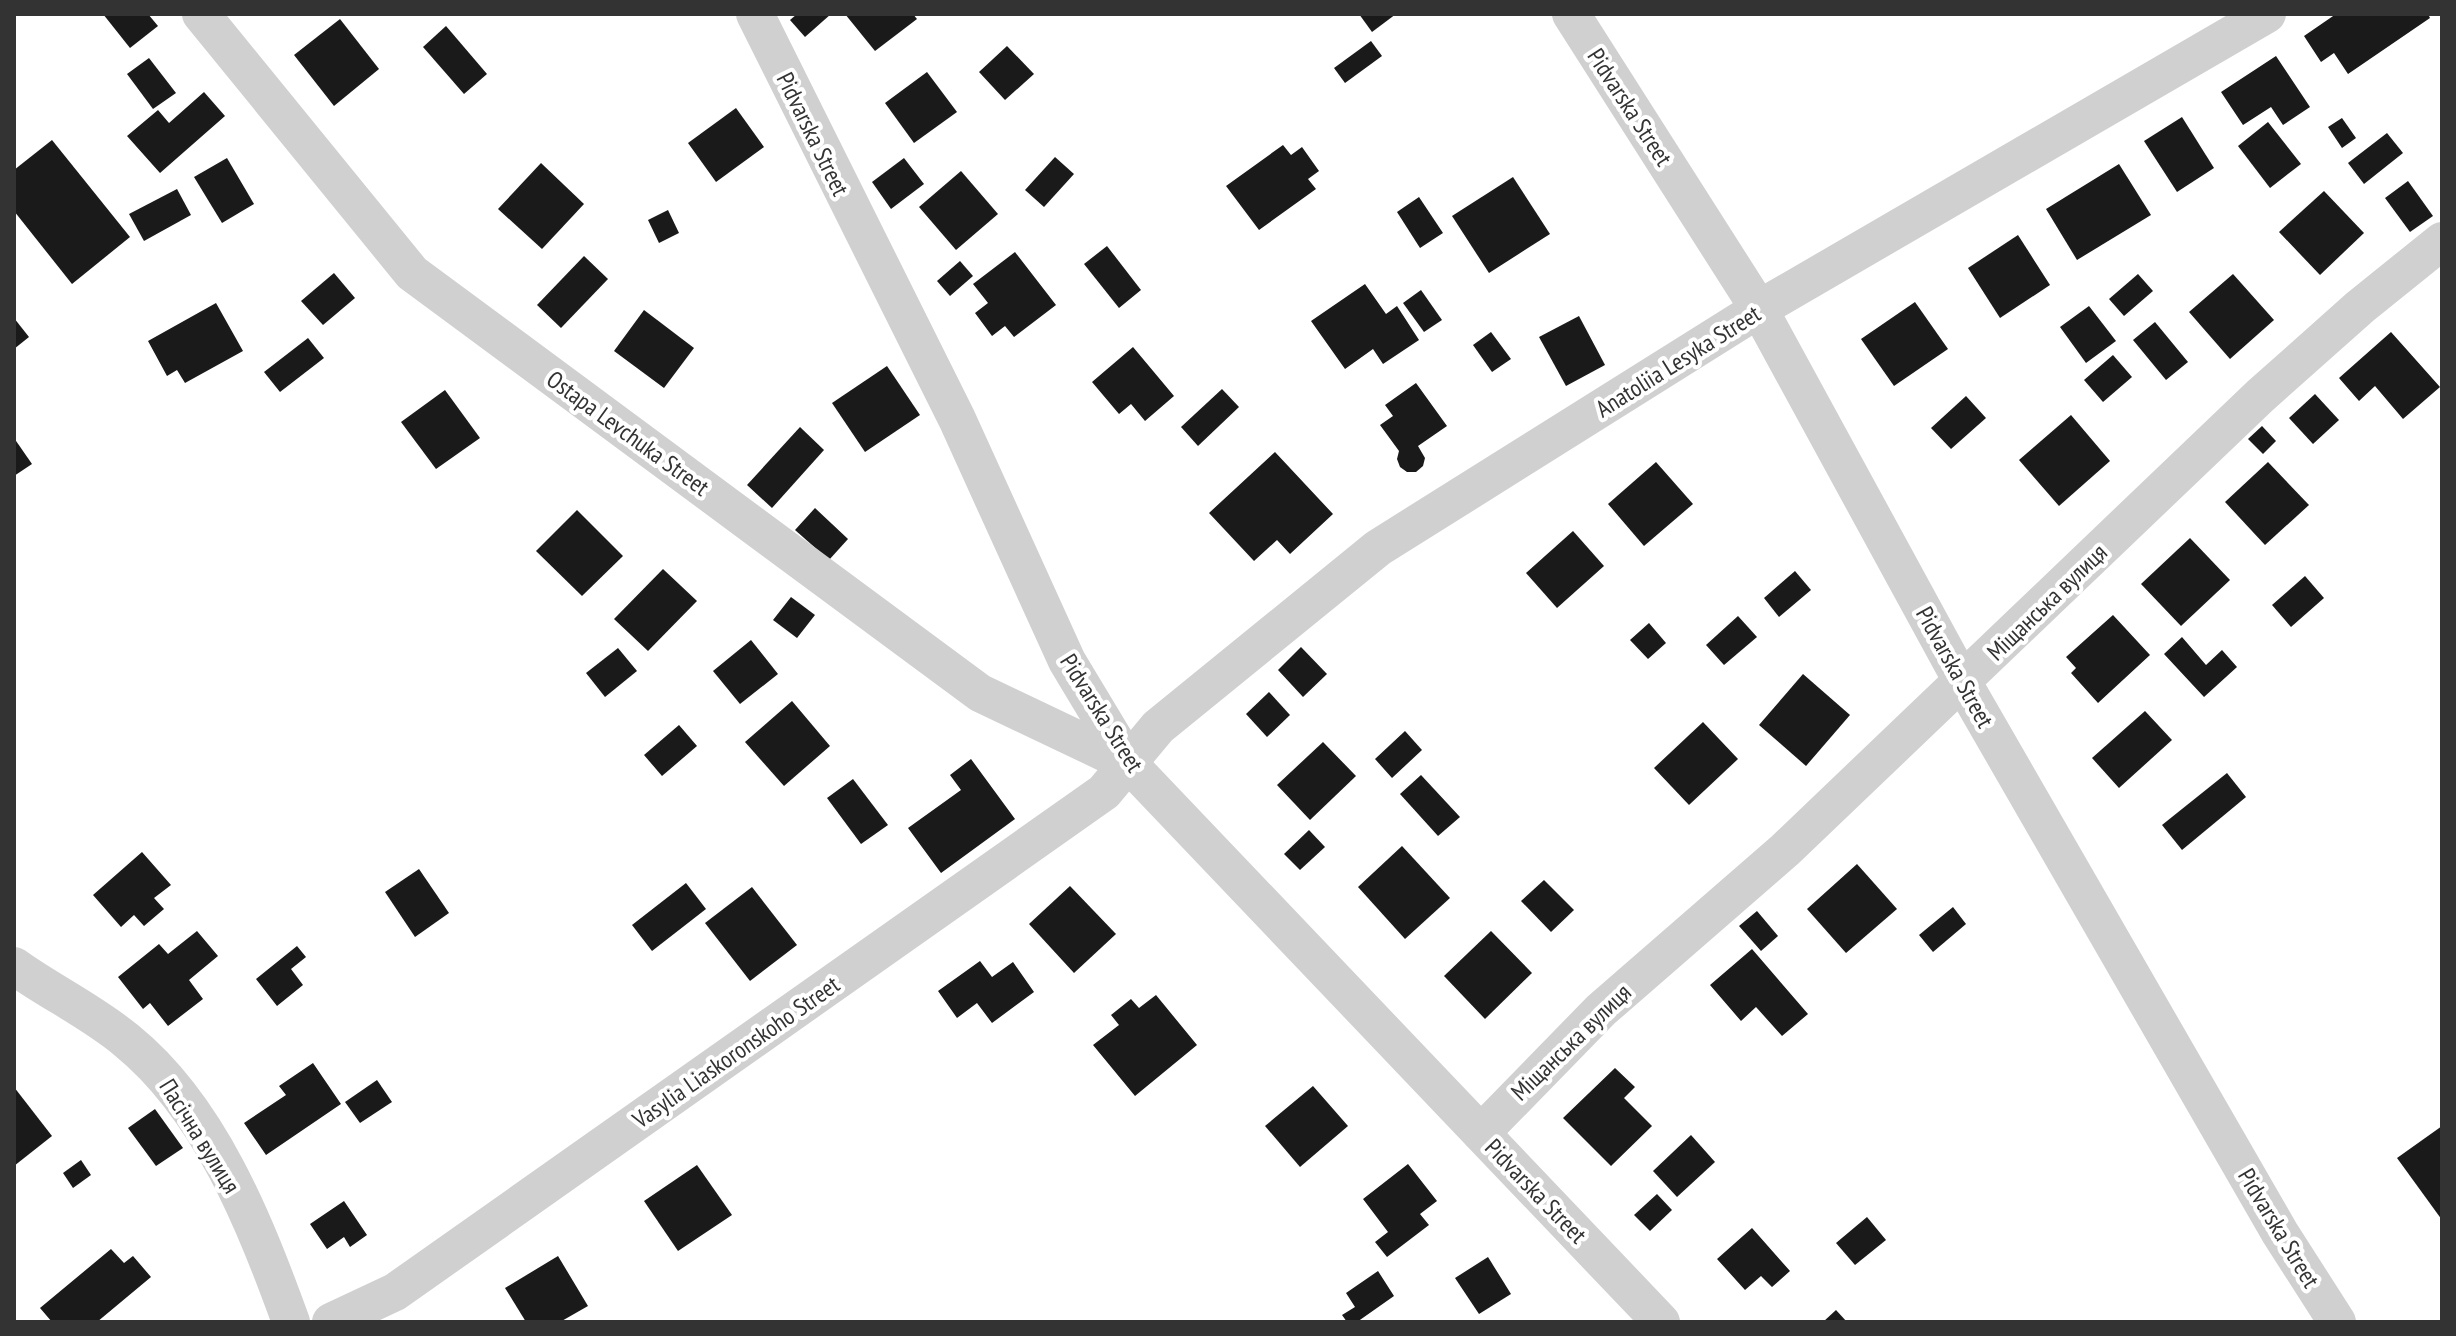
<svg xmlns="http://www.w3.org/2000/svg" width="2456" height="1336" font-family="'PT Sans Narrow',sans-serif">
	<style>
		.building { fill: #1a1a1a }
		.lines { fill: none; stroke-linecap: round; stroke-linejoin: round }
		.minor { stroke: #d0d0d0; stroke-width: 38 }
		.labels { text-anchor: middle; dominant-baseline: central; stroke-width: 8; stroke-linejoin: round; paint-order: stroke }
		.street-label { font-size: 24px; fill: #333; stroke: #fff }
	</style>
	<rect width="100%" height="100%" fill="#fff"/>
	<g class="building">
		<polygon points="103,14 148,14 158,26 130,48"/>
		<polygon points="797,14 831,14 805,37 790,20"/>
		<polygon points="845,14 913,14 917,19 875,51"/>
		<polygon points="1359,14 1396,14 1372,32"/>
		<polygon points="2336,14 2428,14 2430,18 2348,74 2334,53 2321,62 2304,36"/>
		<polygon points="340,19 379,69 334,106 294,55"/>
		<polygon points="446,26 487,74 464,94 423,47"/>
		<polygon points="1371,41 1382,56 1345,83 1334,68"/>
		<polygon points="1007,46 1034,74 1005,100 979,72"/>
		<polygon points="2276,56 2310,107 2283,125 2271,107 2243,125 2221,92"/>
		<polygon points="149,58 176,93 153,109 127,74"/>
		<polygon points="927,72 957,112 914,143 885,103"/>
		<polygon points="204,92 225,116 160,173 127,136 158,110 169,123"/>
		<polygon points="736,108 764,147 716,182 688,143"/>
		<polygon points="2182,117 2214,168 2177,192 2144,141"/>
		<polygon points="2342,118 2356,138 2342,148 2328,127"/>
		<polygon points="2268,122 2301,164 2270,188 2238,146"/>
		<polygon points="2387,133 2403,153 2364,184 2348,163"/>
		<polygon points="52,140 130,237 72,284 14,211 14,170"/>
		<polygon points="1283,145 1291,155 1302,147 1319,171 1308,179 1316,189 1259,230 1226,186"/>
		<polygon points="1055,157 1074,174 1044,207 1025,190"/>
		<polygon points="227,158 254,204 222,223 194,177"/>
		<polygon points="904,158 924,184 891,209 872,182"/>
		<polygon points="541,163 584,204 542,249 498,209"/>
		<polygon points="2119,164 2151,215 2077,260 2046,209"/>
		<polygon points="961,171 998,214 956,250 919,207"/>
		<polygon points="1513,177 1550,234 1489,273 1452,216"/>
		<polygon points="2408,181 2433,216 2410,232 2385,198"/>
		<polygon points="177,189 191,215 144,241 129,214"/>
		<polygon points="2324,191 2364,233 2320,275 2279,232"/>
		<polygon points="1419,197 1443,233 1420,248 1397,212"/>
		<polygon points="668,210 679,233 659,243 648,220"/>
		<polygon points="2018,235 2050,285 2000,318 1968,268"/>
		<polygon points="1107,246 1141,290 1119,308 1084,264"/>
		<polygon points="1015,252 1056,305 1014,337 1005,326 992,336 975,313 988,303 973,284"/>
		<polygon points="584,256 608,279 561,328 537,305"/>
		<polygon points="960,261 973,276 950,296 937,281"/>
		<polygon points="334,273 355,298 323,325 301,301"/>
		<polygon points="2138,274 2153,291 2124,316 2109,299"/>
		<polygon points="2233,274 2274,320 2230,359 2189,312"/>
		<polygon points="1365,284 1386,314 1397,306 1419,340 1383,364 1373,349 1345,369 1311,321"/>
		<polygon points="1421,290 1442,320 1424,332 1403,303"/>
		<polygon points="1915,302 1948,349 1894,386 1861,339"/>
		<polygon points="216,303 243,351 185,383 177,370 167,376 148,341"/>
		<polygon points="2089,306 2116,341 2086,363 2060,327"/>
		<polygon points="644,310 694,348 664,388 614,351"/>
		<polygon points="1579,316 1605,365 1566,386 1539,337"/>
		<polygon points="14,318 29,337 14,349"/>
		<polygon points="2155,322 2188,362 2166,380 2133,340"/>
		<polygon points="1491,332 1511,359 1492,372 1473,345"/>
		<polygon points="2391,332 2440,387 2403,419 2375,386 2359,401 2339,378"/>
		<polygon points="308,338 324,358 280,392 264,372"/>
		<polygon points="1133,347 1174,396 1145,421 1131,404 1119,414 1092,382"/>
		<polygon points="2113,355 2132,377 2103,402 2084,380"/>
		<polygon points="887,366 920,415 865,452 832,403"/>
		<polygon points="1416,383 1447,426 1418,446 1425,458 1423,466 1416,472 1407,472 1400,467 1397,459 1399,451 1380,425 1393,416 1385,405"/>
		<polygon points="1222,389 1239,407 1198,446 1181,427"/>
		<polygon points="445,390 480,438 436,469 401,422"/>
		<polygon points="2315,394 2339,420 2313,444 2289,418"/>
		<polygon points="1966,396 1986,418 1951,449 1931,428"/>
		<polygon points="2071,415 2110,461 2059,506 2019,460"/>
		<polygon points="2262,426 2276,441 2263,454 2248,439"/>
		<polygon points="800,427 824,450 772,508 747,485"/>
		<polygon points="14,438 32,464 14,476"/>
		<polygon points="1275,452 1333,514 1290,554 1277,540 1254,561 1209,513"/>
		<polygon points="1656,462 1693,504 1644,546 1608,504"/>
		<polygon points="2268,462 2309,505 2265,545 2225,502"/>
		<polygon points="815,508 848,539 829,560 795,530"/>
		<polygon points="577,510 623,556 582,596 536,551"/>
		<polygon points="1573,531 1604,566 1557,608 1526,573"/>
		<polygon points="2190,538 2230,580 2181,626 2141,584"/>
		<polygon points="663,569 697,601 648,651 614,619"/>
		<polygon points="1795,571 1811,590 1779,617 1764,598"/>
		<polygon points="2305,576 2324,598 2291,627 2272,605"/>
		<polygon points="791,597 815,615 797,638 773,620"/>
		<polygon points="2113,615 2150,655 2098,703 2071,673 2076,668 2066,657"/>
		<polygon points="1738,616 1757,637 1724,665 1706,645"/>
		<polygon points="1649,623 1666,643 1648,659 1630,640"/>
		<polygon points="2182,637 2206,665 2222,650 2237,667 2204,697 2164,654"/>
		<polygon points="751,640 778,674 740,704 713,671"/>
		<polygon points="1301,647 1327,674 1303,697 1278,670"/>
		<polygon points="618,648 637,671 605,697 586,673"/>
		<polygon points="1803,674 1850,715 1806,766 1759,725"/>
		<polygon points="1269,692 1290,715 1267,737 1246,714"/>
		<polygon points="792,701 830,746 784,786 745,742"/>
		<polygon points="2145,711 2172,740 2119,788 2092,758"/>
		<polygon points="1703,722 1738,759 1689,805 1654,768"/>
		<polygon points="679,725 697,746 662,776 644,755"/>
		<polygon points="1405,731 1422,750 1392,778 1375,759"/>
		<polygon points="1323,742 1356,776 1310,820 1277,785"/>
		<polygon points="971,759 1015,819 941,873 908,828 961,790 950,775"/>
		<polygon points="2227,773 2246,797 2182,850 2162,825"/>
		<polygon points="1421,775 1460,817 1438,836 1400,794"/>
		<polygon points="853,779 888,825 861,844 827,798"/>
		<polygon points="1309,830 1325,847 1300,870 1284,854"/>
		<polygon points="1402,846 1450,898 1405,939 1358,887"/>
		<polygon points="142,852 171,885 154,898 164,909 144,926 134,915 121,927 93,895"/>
		<polygon points="1857,864 1897,909 1846,953 1807,909"/>
		<polygon points="419,869 449,913 415,937 385,892"/>
		<polygon points="1544,880 1574,910 1551,932 1521,901"/>
		<polygon points="686,883 706,909 652,951 632,925"/>
		<polygon points="1070,886 1116,934 1074,973 1029,924"/>
		<polygon points="752,887 797,945 750,981 705,923"/>
		<polygon points="1953,907 1966,924 1933,952 1919,935"/>
		<polygon points="1757,911 1778,936 1761,951 1739,926"/>
		<polygon points="197,931 218,956 189,980 203,999 168,1026 150,1003 143,1009 118,977 159,944 168,954"/>
		<polygon points="1491,931 1532,973 1485,1019 1444,976"/>
		<polygon points="297,946 306,957 291,969 303,985 277,1006 256,979"/>
		<polygon points="1752,949 1808,1014 1782,1036 1756,1007 1741,1021 1710,985"/>
		<polygon points="980,961 992,977 1013,962 1034,992 992,1023 977,1003 957,1018 938,991"/>
		<polygon points="1156,995 1197,1045 1135,1096 1093,1045 1119,1025 1111,1015 1131,999 1139,1008"/>
		<polygon points="313,1063 341,1104 266,1155 244,1123 286,1095 279,1086"/>
		<polygon points="1615,1068 1635,1087 1624,1098 1652,1126 1611,1166 1563,1118"/>
		<polygon points="377,1080 392,1102 360,1123 345,1102"/>
		<polygon points="1313,1086 1348,1126 1300,1167 1265,1126"/>
		<polygon points="14,1087 52,1136 14,1166"/>
		<polygon points="155,1109 183,1148 156,1166 128,1128"/>
		<polygon points="2442,1126 2442,1220 2397,1158"/>
		<polygon points="1691,1135 1715,1162 1677,1197 1653,1171"/>
		<polygon points="81,1160 91,1175 73,1188 63,1173"/>
		<polygon points="1408,1164 1437,1201 1420,1214 1429,1225 1387,1257 1375,1242 1388,1232 1363,1199"/>
		<polygon points="697,1165 732,1215 678,1251 644,1201"/>
		<polygon points="1657,1194 1672,1210 1650,1231 1634,1215"/>
		<polygon points="344,1201 367,1235 350,1247 344,1237 327,1249 310,1224"/>
		<polygon points="1867,1217 1886,1240 1855,1265 1836,1243"/>
		<polygon points="1752,1228 1790,1271 1772,1287 1761,1276 1745,1290 1717,1259"/>
		<polygon points="111,1249 124,1263 133,1256 151,1277 97,1322 52,1322 40,1308"/>
		<polygon points="558,1256 588,1306 560,1322 526,1322 505,1288"/>
		<polygon points="1488,1257 1511,1294 1479,1314 1455,1278"/>
		<polygon points="1378,1271 1394,1296 1357,1322 1347,1322 1342,1315 1355,1307 1346,1293"/>
		<polygon points="1836,1310 1847,1322 1823,1322"/>
	</g>
	<g class="lines">
		<g class="minor">
			<polyline points="201,14 412,273 980,693 1129,764"/>
			<polyline points="755,14 957,419 1067,661 1129,764 1661,1322"/>
			<polyline points="1571,14 1759,309 1963,683 2280,1233 2337,1322"/>
			<path d="M14,966C50,992 91,1011 126,1040C210,1108 255,1223 291,1322"/>
			<polyline points="1481,1133 1601,1010 1785,850 2260,396 2360,307 2442,241"/>
			<polyline points="331,1322 395,1292 1104,792 1158,727 1378,548 1759,309 2267,14"/>
		</g>
	</g>
	<g class="labels">
		<g class="street-label">
			<text transform="translate(1630 107) rotate(57)">Pidvarska Street</text>
			<text transform="translate(813 134) rotate(64)">Pidvarska Street</text>
			<text transform="translate(1678 361) rotate(-32)">Anatoliia Lesyka Street</text>
			<text transform="translate(628 433) rotate(36)">Ostapa Levchuka Street</text>
			<text transform="translate(2047 602) rotate(-44)">Міщанська вулиця</text>
			<text transform="translate(1955 667) rotate(61)">Pidvarska Street</text>
			<text transform="translate(1102 713) rotate(58)">Pidvarska Street</text>
			<text transform="translate(1571 1042) rotate(-44)">Міщанська вулиця</text>
			<text transform="translate(736 1052) rotate(-35)">Vasylia Liaskoronskoho Street</text>
			<text transform="translate(200 1136) rotate(58)">Пасічна вулиця</text>
			<text transform="translate(1536 1191) rotate(46)">Pidvarska Street</text>
			<text transform="translate(2279 1228) rotate(59)">Pidvarska Street</text>
		</g>
	</g>
	<rect width="2456" height="1336" fill="none" stroke="#333333" stroke-width="32"/>
</svg>
